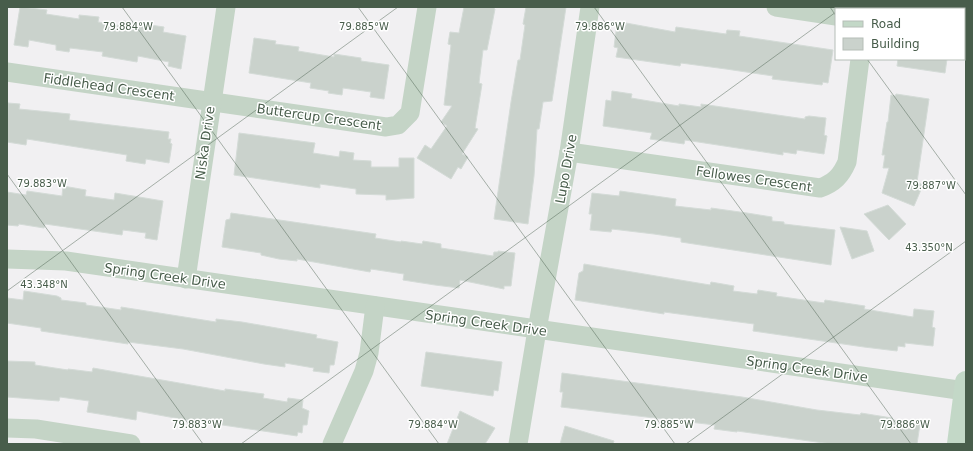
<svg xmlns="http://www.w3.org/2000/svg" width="973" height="451" font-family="'DejaVu Sans',sans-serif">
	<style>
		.building { fill: #cad2cc; stroke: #d4dbd7 }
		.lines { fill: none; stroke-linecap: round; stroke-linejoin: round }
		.street { stroke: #c4d4c6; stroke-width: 19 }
		.secondary { stroke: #c3d8c7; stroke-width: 22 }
		.ticks { fill: none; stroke: #485d4b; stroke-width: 1; stroke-opacity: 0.45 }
		.labels { text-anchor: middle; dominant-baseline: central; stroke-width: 3; stroke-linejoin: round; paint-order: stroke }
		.street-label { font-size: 13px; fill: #485d4b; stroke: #fff }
		.ticks-label { font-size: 10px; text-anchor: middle; fill: #485d4b; stroke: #fff; stroke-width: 3; stroke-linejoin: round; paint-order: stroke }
	</style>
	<rect width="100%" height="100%" fill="#f1f0f2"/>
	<g class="building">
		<polygon points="20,7 47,10 46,14 79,19 79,15 99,17 98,22 122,26 123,21 164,27 163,32 186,36 181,69 168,66 169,62 138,56 137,62 102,56 103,52 70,48 69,52 56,50 56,45 29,40 28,47 14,45"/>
		<polygon points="464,7 493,7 495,9 487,50 483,50 479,83 482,84 475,128 478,129 462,154 468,157 461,169 458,167 451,179 417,158 425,145 431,149 447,126 441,122 452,106 444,105 451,45 448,44 450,32 459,33"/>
		<polygon points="526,7 566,7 552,101 543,102 539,129 537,129 534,176 528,224 494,219 511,102 518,60 520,60 525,25 523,24"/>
		<polygon points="626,23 675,32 676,27 726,34 727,30 740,31 739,36 833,50 828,83 823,82 822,85 772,79 773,76 726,69 681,63 680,66 616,57 618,48 614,47 617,24 626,25"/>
		<polygon points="254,38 276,41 275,44 299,47 298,51 334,57 334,54 361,58 361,61 389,65 384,99 370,97 371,92 343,88 342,95 328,93 329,91 310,88 311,83 249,73"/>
		<polygon points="898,59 947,59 945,73 897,66"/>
		<polygon points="612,91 632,94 631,98 679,106 679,104 701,107 701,104 805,119 805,117 809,116 826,118 824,135 827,136 824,154 797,150 796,154 783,152 783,155 685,140 684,144 650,139 652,133 603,126 606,100 611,101"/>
		<polygon points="896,94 929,99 917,182 923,185 914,206 882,193 889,168 883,168 885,155 882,155 887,122 888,122 891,95 895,96"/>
		<polygon points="8,103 20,104 19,109 70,114 69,120 169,132 168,139 171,139 170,143 172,144 169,163 146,159 145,164 126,161 127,155 27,139 26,145 7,142"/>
		<polygon points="239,133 315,143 313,153 339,157 340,151 354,153 353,160 371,161 371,167 399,167 399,158 414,158 414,198 386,200 386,195 356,194 356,189 320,184 320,188 234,175"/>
		<polygon points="63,186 86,190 85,196 114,200 115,193 163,201 157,240 145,238 146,233 123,230 122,235 45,224 44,228 19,224 18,226 7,225 7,192 26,195 27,191 62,196"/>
		<polygon points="620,191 676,199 675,206 711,210 711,208 747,213 772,217 772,221 784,222 784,224 835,230 831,265 681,242 681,238 654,234 612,229 611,232 590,230 592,214 589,214 592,193 619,196"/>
		<polygon points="888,205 906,224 889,240 864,214"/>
		<polygon points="231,213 376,234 375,238 401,242 401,241 422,244 423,241 441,244 441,248 493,256 494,252 498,252 498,251 515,253 511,286 504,286 504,289 460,280 459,288 435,285 403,280 404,274 371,269 370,272 297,259 297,261 279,259 261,255 261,253 222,247 226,220 230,219"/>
		<polygon points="840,227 867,231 874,251 852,259"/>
		<polygon points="584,264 710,285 711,282 734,286 733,291 757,294 758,290 777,293 776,296 824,303 825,300 865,306 864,309 913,317 914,309 934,311 932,327 935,328 933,346 905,343 905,347 898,346 897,351 864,347 753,331 754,324 664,312 664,314 575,300 579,273 583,271"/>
		<polygon points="24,291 57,296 61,298 61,300 86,303 86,305 121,310 121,307 216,322 216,319 242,322 317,335 316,338 338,342 334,365 330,365 329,373 313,371 314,368 285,363 285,367 264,364 183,349 128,342 128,344 41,331 41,328 7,323 7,298 23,300"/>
		<polygon points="426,352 502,362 498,391 494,390 493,396 421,386"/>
		<polygon points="7,361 35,362 35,365 68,370 68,369 92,372 93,368 225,391 225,389 264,394 263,398 287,402 288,398 303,400 302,408 309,411 307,425 303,425 302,433 298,432 297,436 175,418 137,411 136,420 87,412 89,401 60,397 59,401 7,397"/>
		<polygon points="562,373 742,397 817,410 860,415 861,413 892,418 892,420 920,424 917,444 831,444 737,431 737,432 714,429 715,425 561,407 563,392 560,392"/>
		<polygon points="460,411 495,428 485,444 447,444"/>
		<polygon points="565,426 614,441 613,444 560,444"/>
	</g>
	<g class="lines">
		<g class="street">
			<polyline points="776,7 836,16"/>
			<polyline points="867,9 868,7"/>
			<polyline points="7,72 386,127 398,125 410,113 427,7"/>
			<path d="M569,152L820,188C834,183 841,176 847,162L860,59"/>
			<polyline points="7,259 66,261 965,391"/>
			<polyline points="186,279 226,7"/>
			<polyline points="7,428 36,429 131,444"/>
			<polyline points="332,444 364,371 369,353 375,306"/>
			<polyline points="518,444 537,330 569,152 590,7"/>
		</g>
		<polyline class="secondary" points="958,444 966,382"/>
	</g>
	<path class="ticks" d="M122,7L439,444M358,7L675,444M594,7L911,444M830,7L836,16M840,9L843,7M867,59L966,195M7,174L203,444M7,291L398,7M241,444L836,12M686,444L966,241"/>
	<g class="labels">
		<g class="street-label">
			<text transform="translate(109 87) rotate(8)">Fiddlehead Crescent</text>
			<text transform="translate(319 117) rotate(8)">Buttercup Crescent</text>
			<text transform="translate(205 143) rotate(-82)">Niska Drive</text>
			<text transform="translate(566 169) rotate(-80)">Lupo Drive</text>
			<text transform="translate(754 179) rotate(8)">Fellowes Crescent</text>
			<text transform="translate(165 276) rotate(8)">Spring Creek Drive</text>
			<text transform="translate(486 323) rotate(8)">Spring Creek Drive</text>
			<text transform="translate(807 369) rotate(8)">Spring Creek Drive</text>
		</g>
	</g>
	<g class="ticks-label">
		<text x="128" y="30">79.884°W</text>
		<text x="364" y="30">79.885°W</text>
		<text x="600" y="30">79.886°W</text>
		<text x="42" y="187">79.883°W</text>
		<text x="931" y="189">79.887°W</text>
		<text x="929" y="251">43.350°N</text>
		<text x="44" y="288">43.348°N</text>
		<text x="197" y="428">79.883°W</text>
		<text x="433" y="428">79.884°W</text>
		<text x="669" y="428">79.885°W</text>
		<text x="905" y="428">79.886°W</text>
	</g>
	<rect width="973" height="451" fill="none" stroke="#485d4b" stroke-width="16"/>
	<rect x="835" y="8" width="130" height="52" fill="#ffffff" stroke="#b6beb7"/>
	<rect x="843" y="21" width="20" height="6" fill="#c3d8c7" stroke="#b6beb7"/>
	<text x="871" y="28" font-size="12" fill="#485d4b">Road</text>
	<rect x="843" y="38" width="20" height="12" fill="#cad2cc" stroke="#b6beb7"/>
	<text x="871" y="48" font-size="12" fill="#485d4b">Building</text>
</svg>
